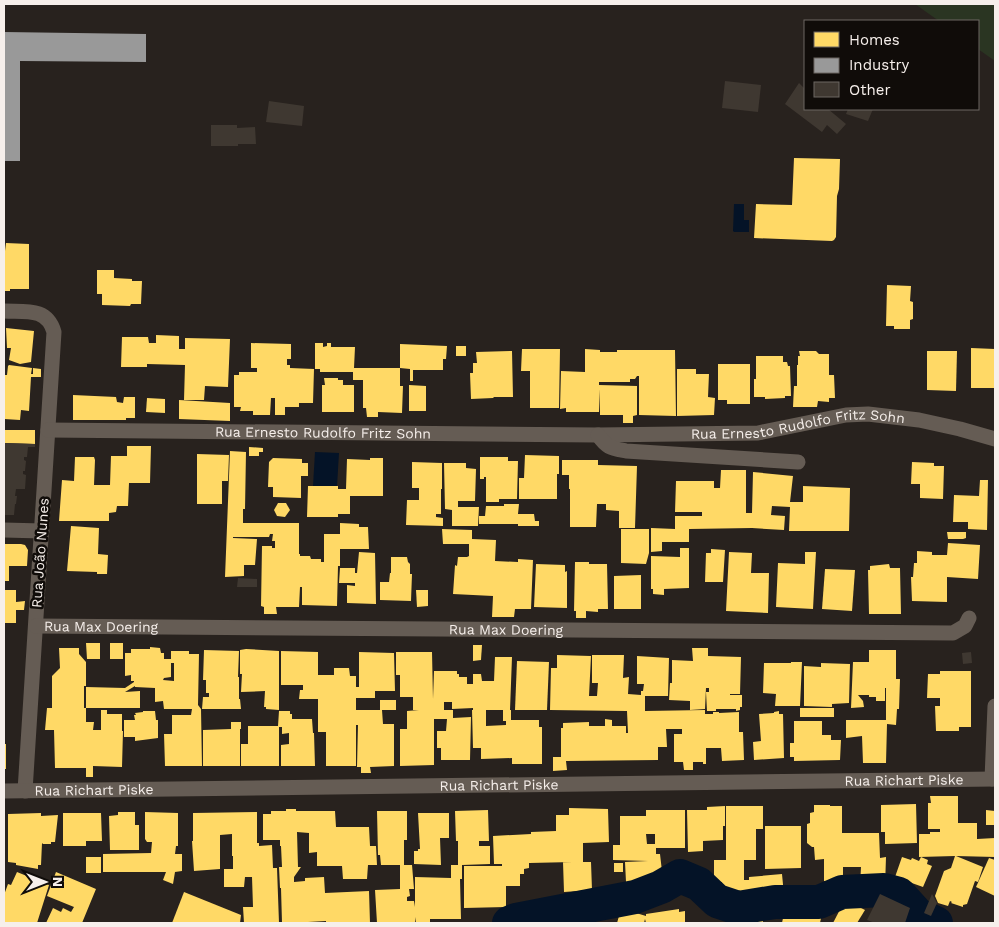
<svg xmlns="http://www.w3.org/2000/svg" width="999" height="927" font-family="'Work Sans',sans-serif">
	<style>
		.green { fill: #2a3522 }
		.water { fill: #041327 }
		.homes { fill: #ffd966; fill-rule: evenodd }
		.industry { fill: #999 }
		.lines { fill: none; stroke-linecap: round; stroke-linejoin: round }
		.river { stroke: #041327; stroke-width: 34 }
		.building { fill: #3f3831 }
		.minor { stroke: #655c54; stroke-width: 15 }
		.labels { text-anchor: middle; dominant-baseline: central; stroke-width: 5; stroke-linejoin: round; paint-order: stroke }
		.street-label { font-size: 14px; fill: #f6efeb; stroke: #100c09 }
	</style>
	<rect width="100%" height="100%" fill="#28221e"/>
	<polygon class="green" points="915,4 995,4 995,61 978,49 978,21 939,21"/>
	<g class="water">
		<polygon points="734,204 744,204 744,220 749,220 749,232 734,232 733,231"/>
		<polygon points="315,452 339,453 337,486 313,486"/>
	</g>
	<g class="homes">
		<polygon points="794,158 840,159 839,189 837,196 836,237 834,240 832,241 754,238 756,204 792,205"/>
		<polygon points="6,243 29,244 29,289 10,289 10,291 4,291 4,251 5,251"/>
		<polygon points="97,270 114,270 114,278 132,279 132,281 142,281 141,304 131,304 130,306 102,305 102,294 97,294"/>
		<polygon points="887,285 911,286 910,301 913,302 913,319 910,320 910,329 894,329 894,326 886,326"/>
		<polygon points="6,328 34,331 31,362 20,364 9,360 11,348 7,348"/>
		<polygon points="156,335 179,336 179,349 185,349 185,338 230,339 228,387 205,386 204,400 184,400 185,365 147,364 147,367 121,367 122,337 148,337 149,343 156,343"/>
		<polygon points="251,343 291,344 291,359 287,359 287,365 290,365 290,368 314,369 313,403 299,403 299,407 285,407 285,415 275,415 275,398 271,398 270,415 253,415 253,411 240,411 241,407 234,407 234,375 239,375 239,372 257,372 257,368 251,368"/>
		<polygon points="315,343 323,343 323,347 327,346 327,343 331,343 331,347 355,347 354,368 400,368 400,344 447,346 446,359 443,359 443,370 413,370 413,381 410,381 410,369 400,368 400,386 403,386 402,413 378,412 378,417 367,417 366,408 363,408 363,380 353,380 353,372 320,372 320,369 315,369"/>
		<rect x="456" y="346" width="10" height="10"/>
		<polygon points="971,348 995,349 995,388 971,388"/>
		<polygon points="522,349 560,349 559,408 530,408 530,371 521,371"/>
		<polygon points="585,349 600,350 600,352 617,352 617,350 675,350 676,416 639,415 639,376 637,376 635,379 630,379 630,382 599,382 599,385 637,386 637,415 633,416 633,423 623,423 623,415 600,415 600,389 599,412 566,412 566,408 560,409 561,371 585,372"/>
		<polygon points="512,351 513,397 494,397 493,398 471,399 470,373 473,373 473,363 477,363 476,352"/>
		<polygon points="799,351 816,351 819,354 829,354 829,375 834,375 835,398 829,398 829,402 818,401 817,407 793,407 794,386 797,386 797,365 798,365 798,356 800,356"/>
		<polygon points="927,351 957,351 956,391 927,390"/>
		<polygon points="756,356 783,356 783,362 787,362 788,366 790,366 791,396 785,396 785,398 765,399 765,397 754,397 754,379 756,379"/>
		<polygon points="718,364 750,364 750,404 727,404 727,400 718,400"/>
		<polygon points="9,365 32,368 31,374 33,374 33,368 41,369 41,377 31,377 29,411 21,410 20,420 4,419 4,375 7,375 8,366"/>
		<polygon points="677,369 696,369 696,374 709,374 708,397 715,398 714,415 677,416"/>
		<polygon points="324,378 338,378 338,380 343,380 343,385 354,385 354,412 322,412 322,385 325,385"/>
		<polygon points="409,385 426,386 426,411 409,411"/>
		<polygon points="73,395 116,397 117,402 123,403 124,397 135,397 135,418 126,418 126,420 73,420"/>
		<polygon points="147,398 165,399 165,413 146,412"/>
		<polygon points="179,400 230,403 230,421 179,419"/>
		<polygon points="4,430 35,430 35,444 4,443"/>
		<polygon points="127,446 151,446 150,483 129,483 128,506 117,506 116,512 109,513 109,521 59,521 62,480 74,481 75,457 94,457 95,460 94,485 110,485 111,456 127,456"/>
		<polygon points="249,447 263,448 263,452 259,452 259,456 249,456"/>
		<polygon points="230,451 246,452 245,509 243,509 243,523 299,523 299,554 300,554 300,556 310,556 311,559 321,559 321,562 324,562 324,534 340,534 340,523 359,524 359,527 368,527 369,549 340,549 340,566 338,566 337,606 302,605 302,587 300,587 299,607 276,607 277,614 264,614 264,607 261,606 262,546 272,546 272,548 275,548 275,541 272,541 273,534 270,534 269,537 233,537 233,538 257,539 255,565 244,565 244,576 225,577"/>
		<polygon points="197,454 229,455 228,481 222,481 222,504 197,504"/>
		<polygon points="525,455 559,456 559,474 557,474 557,499 519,499 519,478 524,478"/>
		<polygon points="480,457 508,457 508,461 518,461 517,499 499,499 499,502 486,502 486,477 484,477 484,479 480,479"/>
		<polygon points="273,458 302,459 302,463 308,463 308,476 301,476 301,498 273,497 273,487 268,487 269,462"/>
		<polygon points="370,458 383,458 383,496 350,496 350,514 338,514 338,517 307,517 308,486 338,486 338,489 346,489 347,459 370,460"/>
		<polygon points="562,460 598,460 598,465 637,466 635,528 619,528 619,511 606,510 606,504 597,504 596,527 570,527 570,489 569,489 569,475 562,475"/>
		<polygon points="412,462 442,463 442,489 441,489 441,514 436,514 436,517 443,518 443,526 406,525 407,500 419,500 419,488 412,488"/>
		<polygon points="912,462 934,463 934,466 944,466 943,499 920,498 920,484 911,484"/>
		<polygon points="444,463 466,463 466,468 476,469 475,501 458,501 458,507 479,507 478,526 452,526 452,510 445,509"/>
		<polygon points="721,470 746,470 746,513 752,513 753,472 793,476 790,502 803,502 803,486 850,488 849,531 789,531 790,507 772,506 771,515 785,516 784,530 752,528 689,529 689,542 662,542 662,551 651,552 651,528 675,529 675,516 702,516 702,512 675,512 676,481 714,481 714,488 720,488"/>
		<polygon points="980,480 988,480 987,530 968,529 968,522 953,522 954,495 979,496"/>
		<polygon points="278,503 286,503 290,510 285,517 277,516 274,510"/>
		<polygon points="504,504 519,504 518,514 534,514 535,521 539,521 539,526 518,526 518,524 479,524 479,516 485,516 486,506 504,506"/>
		<polygon points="71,526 99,528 98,554 108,555 107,574 97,574 97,572 67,571"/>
		<polygon points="442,529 472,530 472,539 496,540 495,561 518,562 518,559 533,560 531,609 515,609 514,617 492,617 493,596 453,594 455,565 457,566 458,557 467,557 469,556 469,544 443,544"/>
		<polygon points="621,529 649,529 649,553 646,564 621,563"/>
		<polygon points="947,532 966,532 966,538 963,539 948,539"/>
		<polygon points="948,543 980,545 978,579 947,577 947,602 912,601 911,577 913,577 914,563 917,563 917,551 932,552 932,555 947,555"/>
		<polygon points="4,544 21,544 25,545 28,550 27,566 9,566 9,581 4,581"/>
		<polygon points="680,548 689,548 689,588 664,589 664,595 653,594 653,589 651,589 651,556 680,557"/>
		<polygon points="711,549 725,550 723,582 705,582 706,553 711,553"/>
		<polygon points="359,552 375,553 376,604 347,603 347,585 355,586 355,583 339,583 340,568 355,568 355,573 357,573"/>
		<polygon points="729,552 752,553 751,573 769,573 768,613 726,611"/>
		<polygon points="805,552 816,552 813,609 776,607 778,563 805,564"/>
		<polygon points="391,557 407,557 408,562 410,564 410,574 412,574 411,601 380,600 380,582 389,582 390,573 391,573"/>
		<polygon points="575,562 589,562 589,564 607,564 608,609 598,609 598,612 586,611 586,618 576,618 576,611 574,611"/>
		<polygon points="536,564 565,565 565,572 567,571 567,608 534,607"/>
		<polygon points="889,564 890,568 900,568 901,614 869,614 868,570 870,570 870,566"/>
		<polygon points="825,569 855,570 852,611 822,609"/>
		<polygon points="641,575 641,609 614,609 614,576"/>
		<polygon points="4,590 16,590 16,602 25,601 24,610 16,610 16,623 4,623"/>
		<polygon points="416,590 428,590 428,606 417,607"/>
		<polygon points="86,643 100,643 100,659 87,659"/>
		<rect x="110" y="643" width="13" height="16"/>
		<polygon points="473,645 482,645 481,660 473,661"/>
		<path d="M150,647L160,648L161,653H164V659H171V651H189V654H199L198,705L201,709L202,766H165L164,734H172V715H191L192,709H164L163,701L155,702V688L135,687V686L125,692L140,691V708H86V722H94L93,730H101V710H107V714H122V731H123L122,767L93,766V777H86V768H55L54,730H45L47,708H52V676L60,668L59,648H79V654L86,662V686H84V708H86V687L125,688L134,682V681H131V675L125,676V653H131V649H150ZM171,663H174V681L163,680L164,678L171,677Z"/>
		<polygon points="692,648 708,648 708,656 741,657 740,694 730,694 730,695 742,695 742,707 740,707 740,710 736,711 736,709 716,709 716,711 707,711 706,692 709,692 709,688 706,688 705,709 690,710 690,701 669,700 670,683 672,683 672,660 693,661"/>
		<polygon points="246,649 279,651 279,710 266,709 266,707 264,707 265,691 241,692 242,674 240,674 240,650"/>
		<polygon points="204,650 239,651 238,677 239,677 239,699 240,699 241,709 202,709 203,697 209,697 209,693 206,693 206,680 203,680"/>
		<polygon points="869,650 896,650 896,679 900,679 899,709 897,709 896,725 887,724 886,763 863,763 862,736 846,738 846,720 886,720 886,688 885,688 885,701 876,701 876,697 869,697 869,695 858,695 863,701 864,707 851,708 853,662 869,662"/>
		<polygon points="281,651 318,652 318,675 334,675 334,668 349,668 350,676 356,676 356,687 359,687 359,652 394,653 395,691 375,691 375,698 356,698 356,710 380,710 380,700 396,700 396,710 382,710 383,724 394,724 394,766 370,767 371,773 361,773 361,767 357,767 358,725 356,725 356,766 326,766 326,732 318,732 318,699 299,699 300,690 303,690 303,685 281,685"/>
		<path d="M396,652H432L433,699L434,671H457V674H459V677H467V684H473V674H481L482,681H494L495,657H512L510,710H511V720H539V727H542V764H512V758L481,759V748H473L472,710H473V708L452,709V702H444V710H453V718L471,717L470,760H441V748H437V731H446L447,719H434V765L400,766V729H407V711L419,710H413V697H400V675H396ZM486,710H503V721H506V725L486,726Z"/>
		<polygon points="557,655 591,656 589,696 597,696 598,683 592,683 592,655 624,655 623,678 629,677 628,694 641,695 641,691 643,691 644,684 637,684 637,656 669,658 668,696 645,696 645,711 705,710 705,714 713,714 713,712 719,712 719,713 739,712 739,732 743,732 744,760 722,761 721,748 706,748 706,764 703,764 703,762 693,762 693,770 684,770 683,762 674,762 674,734 682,734 682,729 666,729 667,747 658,747 658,760 566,761 567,770 553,771 553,757 561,757 561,728 563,728 563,723 589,722 589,726 605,726 605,719 612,720 612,726 626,726 626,733 628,733 627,711 550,710 551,668 557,668"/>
		<polygon points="517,661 549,662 547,710 515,710"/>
		<polygon points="791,662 802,662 800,706 775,706 776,694 763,693 764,663 791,663"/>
		<polygon points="821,663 850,664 849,703 832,704 832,707 804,706 804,666 821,667"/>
		<polygon points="940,671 971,671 971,727 959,727 959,731 936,731 935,706 940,706 940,698 927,698 928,674 940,674"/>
		<rect x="800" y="708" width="34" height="9"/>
		<polygon points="143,711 155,711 156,720 158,720 158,738 135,741 135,737 124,737 124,720 135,720 134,715 136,715 135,713 143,712"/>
		<polygon points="279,711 290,711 290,714 292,714 292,719 312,719 313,733 314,733 315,766 281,766 281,745 289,744 289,733 282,734 282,727 279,727 279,766 241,766 241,744 248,744 248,726 278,726"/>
		<polygon points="779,711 779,714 783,714 784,758 754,760 753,742 761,741 759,714 774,713 774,712"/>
		<polygon points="794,721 822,721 822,735 831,735 831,740 841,740 840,760 794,761 794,757 790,757 790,743 794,743"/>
		<polygon points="231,722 241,722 241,729 240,729 240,766 203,766 203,730 231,729"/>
		<rect x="4" y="744" width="2" height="25"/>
		<polygon points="930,796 958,796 958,823 977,823 977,839 995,838 995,857 956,856 983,867 978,882 975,881 967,904 963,905 963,907 951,903 952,902 950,901 948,906 938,903 935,896 944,871 951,868 955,856 919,857 919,834 930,834 930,832 940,832 940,829 928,829 928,803 931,803"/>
		<polygon points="916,804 917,843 885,844 885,832 881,832 881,805"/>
		<polygon points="814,805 830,805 830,806 842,806 842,833 879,833 880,858 886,857 885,887 875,888 875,885 860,885 861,867 843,867 843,881 824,881 824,859 815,860 814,847 812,847 807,843 807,824 810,823 810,813 814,812"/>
		<polygon points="725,806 725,826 723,826 723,840 703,841 703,851 688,852 687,810 707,810 707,807"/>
		<polygon points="726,806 763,806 763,829 756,829 756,860 744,860 744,880 749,880 749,877 782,874 784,895 723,900 722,882 714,882 714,860 726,860"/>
		<polygon points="569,808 608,809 609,842 583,843 583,862 591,862 592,890 564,892 563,862 573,862 529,863 529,868 524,869 524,874 520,874 520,886 506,886 506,907 464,908 464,866 502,866 502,864 494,864 493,836 531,834 531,832 556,831 556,815 569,815"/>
		<polygon points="286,809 296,809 296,811 335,811 336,827 369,827 370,846 376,846 377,865 368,865 367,879 343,879 342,866 317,866 317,852 309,853 309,833 297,832 298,867 301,867 294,877 294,882 305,881 305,878 324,877 325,893 369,891 370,923 326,923 326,921 308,922 308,923 282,923 281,888 280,888 279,867 282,867 281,846 280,846 280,840 263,840 263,814 271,814 271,811 286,811"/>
		<polygon points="488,810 489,841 479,841 479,846 490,846 490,864 462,865 462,879 460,879 461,919 430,919 430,923 416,923 415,917 415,923 377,923 375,890 400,889 400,865 381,865 380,855 378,855 377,811 407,811 407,840 404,840 404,865 412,865 414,889 409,889 410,896 407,897 407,901 414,901 415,907 415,877 451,878 451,865 458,865 458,841 456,841 455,811"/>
		<path d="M646,810H685V848H656V854H660L663,880L640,881V889L629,890L628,882H626L625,862L648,861L613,860V845H620V816H646ZM646,834H655V844H647Z"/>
		<polygon points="986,810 995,811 995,825 986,825"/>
		<polygon points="118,812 135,812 135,825 139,825 139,850 110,850 109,816 118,815"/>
		<polygon points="145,812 178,813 178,846 176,846 175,854 182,854 182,871 175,872 173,884 163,880 166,872 103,872 103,854 151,853 152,842 147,842 145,839"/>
		<polygon points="257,812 257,843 259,843 259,846 272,845 273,868 277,868 279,923 244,923 243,907 253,907 252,877 245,877 244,887 224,887 224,869 233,869 233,856 232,856 232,834 220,835 220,869 194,871 192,841 193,841 193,813"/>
		<polygon points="41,813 41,816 58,815 55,842 51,842 51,844 43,844 42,843 41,865 38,865 38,869 16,865 16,863 8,862 8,814"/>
		<polygon points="63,813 101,813 102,841 86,841 86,846 63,846"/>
		<polygon points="418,813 449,813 449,838 440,838 441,865 414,864 414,851 418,851 418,849 420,849"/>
		<polygon points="765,826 801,826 801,868 765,869"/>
		<rect x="86" y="857" width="15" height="16"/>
		<polygon points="902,857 911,860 912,858 919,861 921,857 928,860 927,864 932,866 923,887 895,877"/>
		<polygon points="989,858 995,860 995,896 976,887"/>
		<rect x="614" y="863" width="9" height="9"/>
		<polygon points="17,872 49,885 37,923 7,923 4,922 4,895 8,884 11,885"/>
		<polygon points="56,872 96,889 82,923 46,923 53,908 61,912 63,908 71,912 74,907 47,896"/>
		<polygon points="184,892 241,915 240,923 172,923"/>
		<polygon points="845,900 865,910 857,923 833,923"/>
		<polygon points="624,902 637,906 636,913 646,916 646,914 679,909 679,912 685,911 685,923 646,923 645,919 644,923 617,923 621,909 623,909"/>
		<polygon points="784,913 822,913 820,923 782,923"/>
		<polygon points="763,919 763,923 741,923 741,920"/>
	</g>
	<polygon class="industry" points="4,32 146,34 146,62 20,61 20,161 4,161"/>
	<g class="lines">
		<polyline class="river" points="509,923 516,920 635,897 661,887 680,876 699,884 717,901 738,908 775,902 819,902 842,892 884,890 899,894 918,915 936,923"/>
	</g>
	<g class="building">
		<polygon points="725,81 761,85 758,112 722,108"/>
		<polygon points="799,83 805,89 805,109 828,109 846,124 837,134 827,125 822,132 785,104"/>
		<polygon points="269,101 304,106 302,126 266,122"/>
		<polygon points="848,109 873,109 868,121 846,114"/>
		<polygon points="211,125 237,125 237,128 255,127 256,144 238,144 238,146 211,146"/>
		<polygon points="4,443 35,444 35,447 28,447 27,457 24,457 24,460 26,461 25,471 23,471 23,474 26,475 25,489 16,489 15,496 17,496 16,504 15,504 14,515 4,515"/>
		<polygon points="238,578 257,579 257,587 237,587"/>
		<polygon points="971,652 972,663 963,664 962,653"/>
		<polygon points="880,894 910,908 905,923 875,923 867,920"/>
		<polygon points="932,894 937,903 931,916 924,913"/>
	</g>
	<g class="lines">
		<g class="minor">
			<path d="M4,311C25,312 47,307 54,332L25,791"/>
			<path id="s1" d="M48,430L598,435L758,433L846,415L868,414L919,420L960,429L995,439"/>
			<path d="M598,435C607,448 611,448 626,451L798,462"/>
			<polyline points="4,530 42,531"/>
			<path id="s2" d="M36,626L953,633L965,626L969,618"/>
			<polyline points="992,779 995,706"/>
			<path id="s3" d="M4,791L995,779"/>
		</g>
	</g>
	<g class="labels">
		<g class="street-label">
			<text stroke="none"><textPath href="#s1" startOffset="751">Rua Ernesto Rudolfo Fritz Sohn</textPath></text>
			<text stroke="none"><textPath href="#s1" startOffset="275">Rua Ernesto Rudolfo Fritz Sohn</textPath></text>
			<text transform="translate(40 553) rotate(-86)">Rua João Nunes</text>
			<text stroke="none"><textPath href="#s2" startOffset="65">Rua Max Doering</textPath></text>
			<text stroke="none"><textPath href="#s2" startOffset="470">Rua Max Doering</textPath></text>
			<text stroke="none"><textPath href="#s3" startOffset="900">Rua Richart Piske</textPath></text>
			<text stroke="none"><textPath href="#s3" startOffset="495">Rua Richart Piske</textPath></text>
			<text stroke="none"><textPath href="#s3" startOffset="90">Rua Richart Piske</textPath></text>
		</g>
	</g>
	<rect width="999" height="927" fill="none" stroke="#f6efeb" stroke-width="10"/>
	<rect x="804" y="20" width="175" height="90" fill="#100c09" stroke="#6c6763"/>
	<rect x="814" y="32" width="25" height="15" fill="#ffd966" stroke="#6c6763"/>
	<text x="849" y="45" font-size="15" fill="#f6efeb">Homes</text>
	<rect x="814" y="58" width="25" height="15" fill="#999999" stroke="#6c6763"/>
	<text x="849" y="70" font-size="15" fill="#f6efeb">Industry</text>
	<rect x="814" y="82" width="25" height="15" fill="#3f3831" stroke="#6c6763"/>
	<text x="849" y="95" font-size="15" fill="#f6efeb">Other</text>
	<g transform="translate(45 882) rotate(90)" stroke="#100c09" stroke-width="4" paint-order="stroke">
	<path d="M0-4L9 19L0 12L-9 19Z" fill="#f6efeb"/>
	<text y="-8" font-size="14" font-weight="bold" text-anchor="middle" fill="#f6efeb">N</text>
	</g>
</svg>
